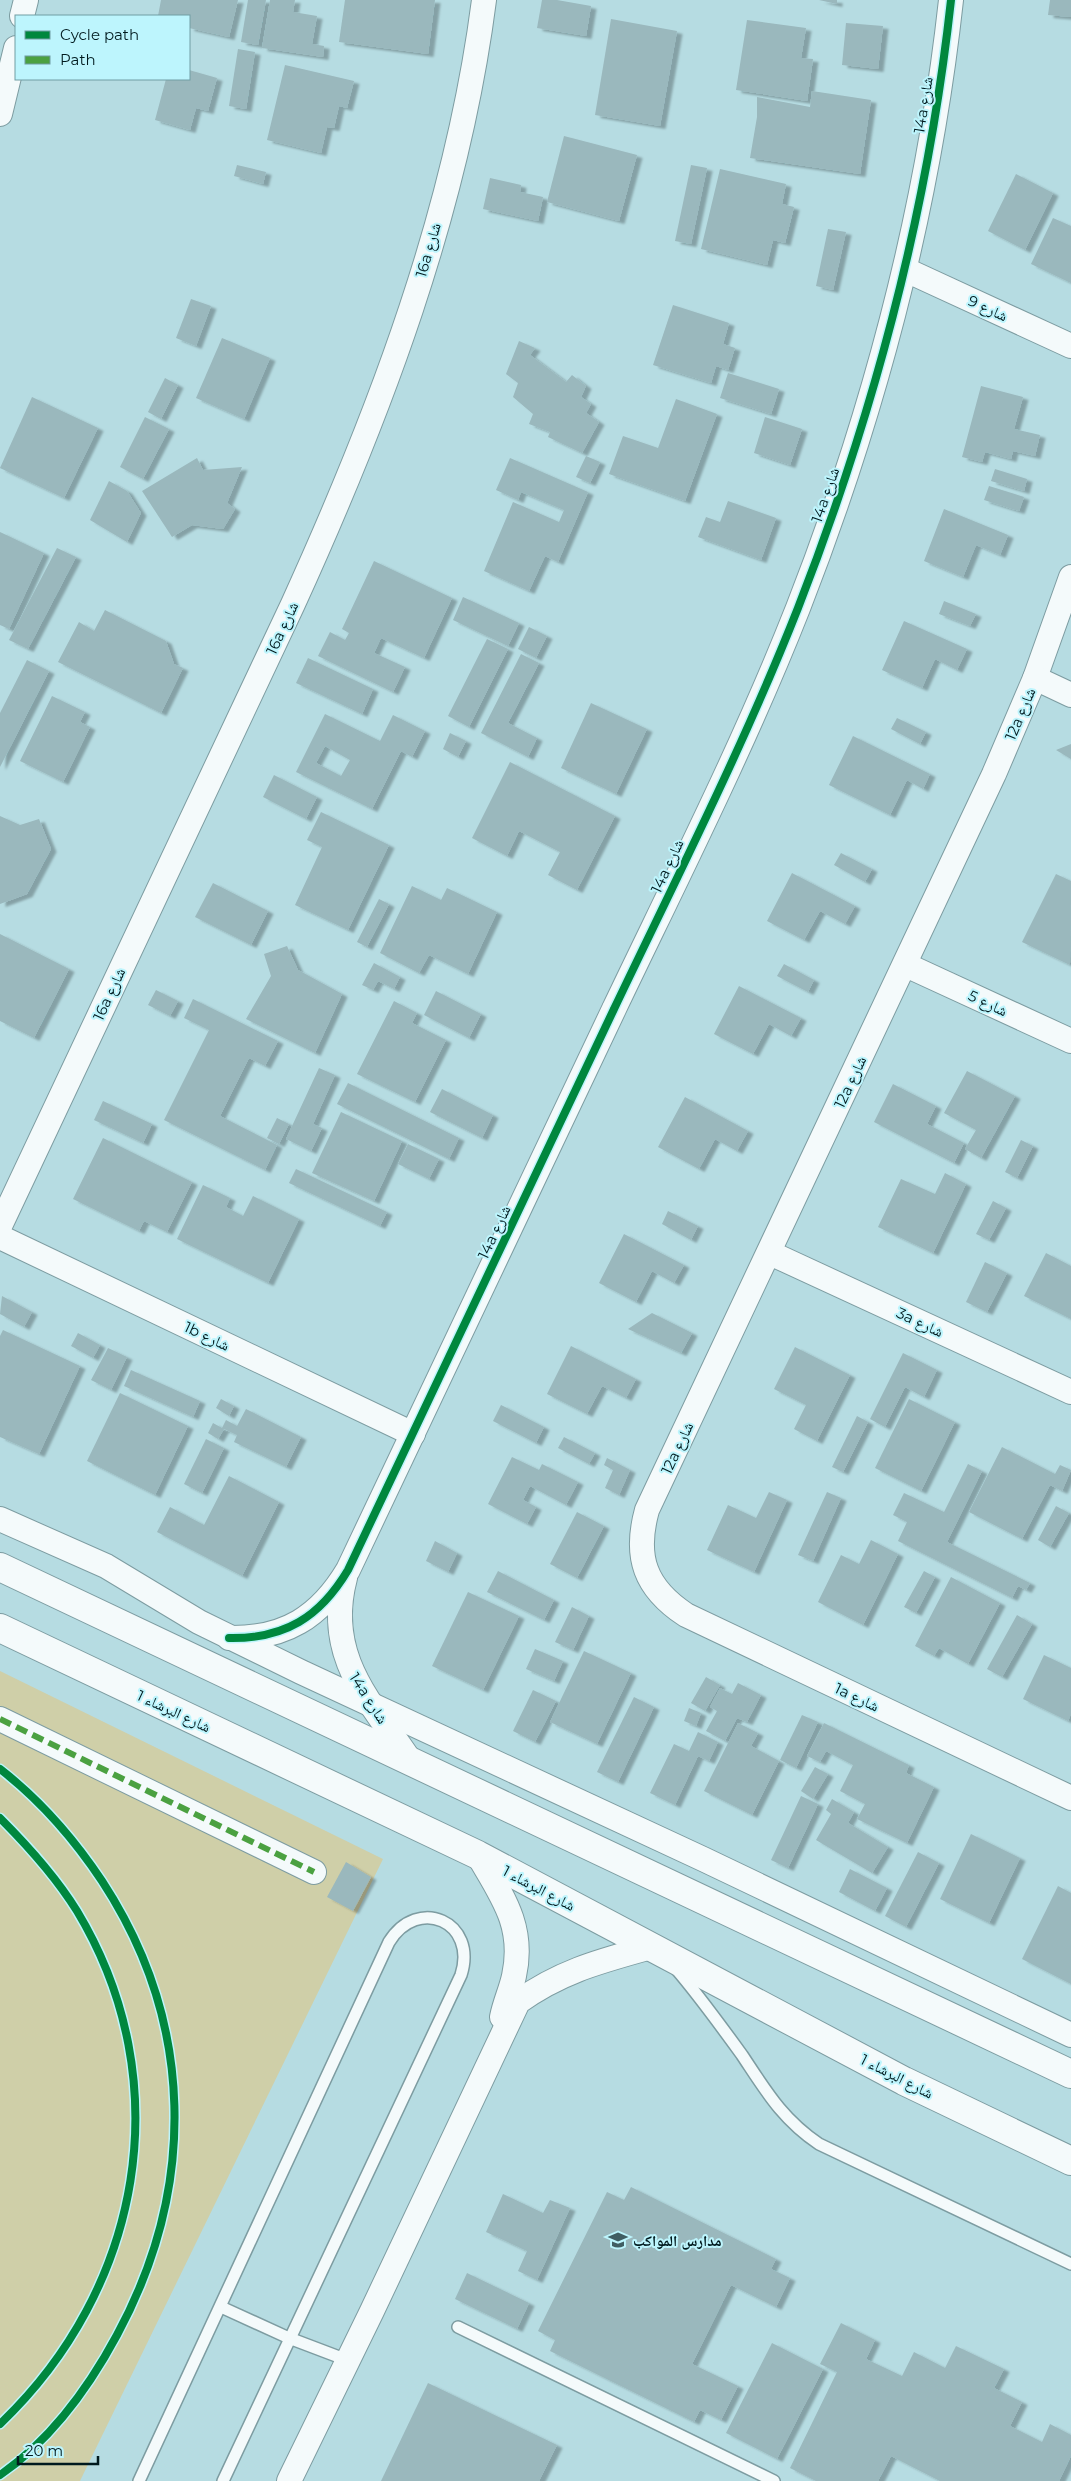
<svg xmlns="http://www.w3.org/2000/svg" width="1071" height="2481" font-family="Montserrat,'Noto Naskh Arabic',sans-serif">
	<style>
		.green { fill: #cfcfa8 }
		.building { fill: #9ab8bd; fill-rule: evenodd; filter: url(#shadow) }
		.lines { fill: none; stroke-linecap: round; stroke-linejoin: round }
		.lane-casing { stroke: #7d9ca1; stroke-width: 14 }
		.street-casing { stroke: #7d9ca1; stroke-width: 26 }
		.secondary-casing { stroke: #7d9ca1; stroke-width: 30 }
		.lane { stroke: #f4fafb; stroke-width: 11 }
		.street { stroke: #f4fafb; stroke-width: 24 }
		.secondary { stroke: #f4fafb; stroke-width: 28 }
		.quiet { stroke: #4ba141; stroke-width: 6; stroke-dasharray: 12 6; stroke-linecap: butt }
		.cycleway-casing { stroke: #bdf5fd; stroke-width: 11 }
		.cycleway { stroke: #00873e; stroke-width: 8 }
		.labels { text-anchor: middle; dominant-baseline: central; stroke-width: 4; stroke-linejoin: round; paint-order: stroke }
		.street-label { font-size: 15px; fill: #001a1e; stroke: #bdf5fd }
		.poi-label { font-size: 15px; font-weight: bold; fill: #001a1e; stroke: #bdf5fd; text-anchor: start }
	</style>
	<defs>
		<filter id="shadow"><feDropShadow dx="5.5" dy="3" stdDeviation="1" flood-color="#0004"/></filter>
	</defs>
	<rect width="100%" height="100%" fill="#b6dce2"/>
	<polygon class="green" points="0,1671 383,1859 80,2481 0,2481"/>
	<g class="building">
		<polygon points="161,0 238,0 229,37 189,28 189,16 158,16"/>
		<polygon points="248,0 266,0 258,45 241,42"/>
		<polygon points="270,0 295,0 293,12 317,16 312,44 324,46 323,57 262,48"/>
		<polygon points="345,0 435,0 428,54 339,42"/>
		<polygon points="542,0 557,0 591,6 586,36 537,28"/>
		<polygon points="819,0 837,0 837,4"/>
		<polygon points="1050,0 1071,0 1071,17 1048,15"/>
		<polygon points="611,19 677,31 660,126 595,115"/>
		<polygon points="747,20 806,28 801,58 813,59 807,101 736,90"/>
		<polygon points="846,23 883,26 878,69 842,65"/>
		<polygon points="238,49 255,52 246,109 229,106"/>
		<polygon points="285,65 354,81 347,108 339,106 334,128 327,127 321,153 267,140"/>
		<polygon points="189,70 217,78 208,111 196,108 190,130 155,120 166,79 189,79"/>
		<polygon points="812,91 871,100 860,174 750,158 757,117 757,97 810,107"/>
		<polygon points="564,136 637,155 619,221 547,202"/>
		<polygon points="237,165 266,172 263,184 234,176"/>
		<polygon points="691,165 707,168 691,244 675,241"/>
		<polygon points="720,169 786,184 782,204 794,207 785,243 773,240 767,265 701,249"/>
		<polygon points="1016,174 1053,193 1025,250 988,231"/>
		<polygon points="490,178 521,185 520,192 543,197 538,221 483,209"/>
		<polygon points="1053,218 1071,226 1071,283 1031,264"/>
		<polygon points="828,229 846,232 833,290 816,286"/>
		<polygon points="191,299 211,306 196,346 176,338"/>
		<polygon points="673,305 729,323 723,344 735,348 728,370 716,366 711,383 653,365"/>
		<polygon points="222,338 270,358 244,419 196,398"/>
		<polygon points="519,341 535,348 530,355 566,382 572,375 586,386 581,397 591,404 586,413 599,422 582,453 548,437 550,432 529,424 533,414 513,397 518,383 506,374"/>
		<polygon points="728,373 779,389 771,414 720,398"/>
		<polygon points="165,378 178,385 161,419 148,412"/>
		<polygon points="981,386 1023,397 1014,429 1040,435 1035,456 1013,451 1011,459 985,452 982,462 962,457"/>
		<polygon points="32,397 98,428 64,498 0,468"/>
		<polygon points="676,399 717,414 685,501 609,474 623,436 658,448"/>
		<polygon points="145,417 169,429 143,479 120,467"/>
		<polygon points="765,417 802,429 790,465 754,453"/>
		<polygon points="586,456 600,462 590,483 576,477"/>
		<polygon points="197,458 203,470 242,467 227,503 235,509 223,529 192,525 172,537 142,491"/>
		<polygon points="510,458 588,492 558,562 545,556 529,591 484,571 513,502 559,522 564,510 521,492 518,500 496,490"/>
		<polygon points="995,469 1027,479 1024,491 991,481"/>
		<polygon points="109,481 127,491 141,513 127,542 90,520"/>
		<polygon points="989,486 1024,497 1019,511 984,500"/>
		<polygon points="728,501 776,518 761,560 698,537 706,517 720,522"/>
		<polygon points="944,509 1008,535 1000,555 976,545 963,577 924,561"/>
		<polygon points="0,532 44,553 9,629 0,625"/>
		<polygon points="57,548 76,557 28,649 9,640"/>
		<polygon points="374,561 452,598 424,658 381,638 374,653 405,667 393,692 318,656 330,632 345,640 349,633 342,629"/>
		<polygon points="463,597 519,623 508,646 453,620"/>
		<polygon points="944,601 976,614 970,626 939,614"/>
		<polygon points="105,610 166,641 174,664 183,668 161,713 58,662 79,622 94,631"/>
		<polygon points="904,621 967,649 957,670 935,659 922,688 882,670"/>
		<polygon points="529,627 547,636 536,658 518,649"/>
		<polygon points="487,639 508,649 469,727 448,716"/>
		<polygon points="521,654 539,663 508,723 537,738 528,757 481,733"/>
		<polygon points="308,658 373,689 362,714 296,683"/>
		<polygon points="27,660 49,671 0,767 0,713"/>
		<polygon points="52,696 85,712 80,722 90,727 63,782 20,761"/>
		<polygon points="591,703 647,729 616,794 561,768"/>
		<path d="M325,714L380,741L393,715L425,731L412,757L401,751L372,809L296,772ZM325,746L350,760L341,776L316,763Z"/>
		<polygon points="897,718 926,732 920,744 891,729"/>
		<polygon points="450,733 466,741 458,757 443,749"/>
		<polygon points="853,736 930,774 923,789 907,780 890,815 829,785"/>
		<polygon points="1071,744 1071,759 1056,750"/>
		<polygon points="510,762 615,816 577,890 548,875 560,852 519,831 507,856 472,838"/>
		<polygon points="274,775 317,797 306,819 263,797"/>
		<polygon points="321,812 389,845 348,930 295,905 322,847 307,840"/>
		<polygon points="0,816 20,825 39,819 51,849 27,894 0,904"/>
		<polygon points="841,853 872,869 865,882 834,865"/>
		<polygon points="792,873 855,906 845,924 820,911 804,940 767,921"/>
		<polygon points="1056,874 1071,881 1070,965 1022,942"/>
		<polygon points="213,883 268,911 251,945 195,917"/>
		<polygon points="412,886 441,900 447,888 497,912 468,974 429,955 419,973 380,953"/>
		<polygon points="379,899 389,904 367,947 357,942"/>
		<polygon points="0,934 69,969 34,1038 0,1021"/>
		<polygon points="287,946 298,970 342,994 315,1053 246,1019 271,976 264,954"/>
		<polygon points="374,963 400,977 394,989 378,981 373,990 362,985"/>
		<polygon points="784,964 814,980 808,992 777,976"/>
		<polygon points="739,986 801,1018 791,1036 769,1024 753,1054 714,1034"/>
		<polygon points="156,990 178,1001 170,1016 148,1005"/>
		<polygon points="436,991 481,1014 469,1038 424,1015"/>
		<polygon points="193,999 278,1041 265,1066 249,1058 220,1116 277,1145 265,1170 164,1120 209,1030 184,1018"/>
		<polygon points="394,1001 417,1013 412,1023 446,1040 415,1102 357,1074"/>
		<polygon points="319,1068 335,1075 313,1124 322,1128 311,1151 286,1139"/>
		<polygon points="967,1071 1015,1096 981,1158 965,1149 976,1130 944,1113"/>
		<polygon points="348,1083 459,1138 449,1159 337,1104"/>
		<polygon points="893,1084 936,1106 927,1124 964,1143 954,1163 874,1122"/>
		<polygon points="442,1089 493,1115 482,1138 430,1112"/>
		<polygon points="685,1097 748,1131 737,1151 715,1139 699,1169 658,1147"/>
		<polygon points="103,1101 152,1124 143,1143 94,1120"/>
		<polygon points="341,1112 402,1141 374,1201 312,1173"/>
		<polygon points="277,1118 289,1124 279,1144 267,1138"/>
		<polygon points="103,1138 192,1182 167,1232 144,1221 139,1231 73,1199"/>
		<polygon points="1021,1140 1033,1146 1017,1178 1005,1172"/>
		<polygon points="408,1144 439,1159 429,1179 398,1164"/>
		<polygon points="296,1169 387,1212 380,1226 289,1183"/>
		<polygon points="945,1173 966,1184 933,1253 878,1227 901,1179 935,1194"/>
		<polygon points="203,1185 230,1198 226,1207 243,1216 253,1196 299,1219 268,1283 177,1239"/>
		<polygon points="993,1201 1006,1208 989,1240 976,1234"/>
		<polygon points="668,1211 698,1226 691,1240 662,1224"/>
		<polygon points="624,1234 684,1265 674,1283 652,1271 636,1302 599,1283"/>
		<polygon points="1046,1253 1071,1266 1071,1319 1024,1296"/>
		<polygon points="985,1262 1007,1273 987,1312 966,1302"/>
		<polygon points="2,1296 32,1312 24,1327 0,1314"/>
		<polygon points="652,1313 692,1333 681,1353 628,1329"/>
		<polygon points="3,1330 80,1366 39,1454 0,1437 0,1336"/>
		<polygon points="78,1333 100,1345 93,1358 71,1346"/>
		<polygon points="571,1346 636,1379 626,1398 602,1386 587,1414 547,1394"/>
		<polygon points="795,1347 850,1375 817,1441 794,1429 806,1405 774,1389"/>
		<polygon points="108,1348 127,1357 111,1390 91,1380"/>
		<polygon points="903,1353 937,1370 924,1397 905,1387 885,1427 870,1419"/>
		<polygon points="131,1370 200,1401 193,1417 124,1386"/>
		<polygon points="120,1393 188,1426 155,1495 87,1461"/>
		<polygon points="221,1399 234,1406 229,1416 216,1408"/>
		<polygon points="909,1399 955,1422 921,1491 875,1468"/>
		<polygon points="501,1405 544,1427 536,1443 493,1421"/>
		<polygon points="246,1409 301,1437 286,1467 234,1442 237,1435 224,1429 218,1439 208,1433 213,1423 222,1428 226,1420 237,1426"/>
		<polygon points="857,1416 868,1422 843,1472 832,1467"/>
		<polygon points="564,1437 595,1453 589,1464 558,1448"/>
		<polygon points="206,1439 224,1448 202,1493 184,1484"/>
		<polygon points="1002,1447 1055,1474 1060,1465 1071,1470 1062,1491 1050,1485 1022,1539 969,1512"/>
		<polygon points="512,1457 539,1470 542,1464 578,1482 566,1505 530,1486 523,1500 536,1507 527,1524 488,1504"/>
		<polygon points="607,1458 630,1470 619,1495 605,1488 613,1470 604,1465"/>
		<polygon points="968,1464 982,1471 947,1542 1030,1583 1026,1590 1018,1586 1012,1598 898,1541 907,1522 893,1515 904,1493 944,1512"/>
		<polygon points="229,1476 279,1502 242,1576 157,1532 170,1507 204,1525"/>
		<polygon points="769,1492 787,1500 754,1572 707,1550 728,1505 756,1518"/>
		<polygon points="827,1492 841,1498 813,1561 798,1555"/>
		<polygon points="1056,1506 1069,1513 1050,1547 1038,1540"/>
		<polygon points="577,1512 604,1526 577,1578 550,1564"/>
		<polygon points="871,1540 898,1554 863,1625 818,1602 841,1555 859,1564"/>
		<polygon points="435,1541 457,1553 448,1572 426,1561"/>
		<polygon points="498,1571 554,1600 544,1620 487,1592"/>
		<polygon points="924,1571 935,1577 916,1613 904,1607"/>
		<polygon points="951,1577 1000,1603 968,1664 939,1648 934,1656 915,1646"/>
		<polygon points="468,1592 519,1616 483,1690 432,1666"/>
		<polygon points="572,1607 589,1616 573,1650 555,1642"/>
		<polygon points="1017,1615 1032,1624 1002,1677 987,1669"/>
		<polygon points="535,1649 563,1661 554,1681 526,1669"/>
		<polygon points="584,1651 631,1673 597,1744 550,1722"/>
		<polygon points="1044,1655 1071,1668 1071,1714 1068,1721 1023,1699"/>
		<polygon points="706,1677 720,1685 705,1711 691,1703"/>
		<polygon points="738,1683 761,1695 747,1722 737,1718 725,1741 706,1731 717,1711 710,1707 720,1688 732,1694"/>
		<polygon points="533,1690 556,1701 535,1742 513,1731"/>
		<polygon points="634,1697 654,1707 618,1782 597,1772"/>
		<polygon points="689,1708 701,1713 696,1726 684,1721"/>
		<polygon points="802,1715 818,1722 796,1768 780,1760"/>
		<polygon points="738,1723 758,1733 751,1746 779,1761 752,1815 704,1791"/>
		<polygon points="824,1723 909,1765 906,1773 934,1787 907,1843 857,1819 865,1804 840,1791 853,1765 826,1751 820,1762 807,1756"/>
		<polygon points="698,1732 718,1742 709,1761 698,1756 675,1805 650,1793 674,1744 689,1751"/>
		<polygon points="815,1767 828,1774 813,1799 801,1791"/>
		<polygon points="801,1796 818,1804 788,1868 771,1860"/>
		<polygon points="832,1799 854,1812 848,1823 888,1847 872,1873 816,1840 831,1814 826,1810"/>
		<polygon points="971,1834 1020,1858 989,1923 940,1899"/>
		<polygon points="918,1852 939,1863 906,1927 885,1916"/>
		<polygon points="346,1862 371,1877 353,1911 327,1897"/>
		<polygon points="850,1869 887,1888 875,1911 839,1892"/>
		<polygon points="1058,1886 1071,1893 1071,1984 1022,1959"/>
		<polygon points="631,2187 776,2259 771,2269 790,2278 776,2307 731,2285 692,2364 738,2386 721,2420 700,2410 694,2422 550,2351 555,2340 538,2331 607,2192 624,2200"/>
		<polygon points="503,2194 543,2213 550,2200 570,2208 537,2280 518,2271 527,2251 486,2232"/>
		<polygon points="467,2273 529,2303 517,2329 455,2299"/>
		<polygon points="841,2323 875,2340 866,2359 902,2376 914,2352 945,2368 956,2346 1004,2369 994,2388 1022,2402 1010,2426 1042,2442 1050,2424 1071,2435 1071,2456 1059,2481 940,2481 891,2456 878,2481 816,2481 790,2468 837,2372 820,2364"/>
		<polygon points="772,2343 823,2369 777,2459 726,2433"/>
		<polygon points="428,2383 557,2445 539,2481 381,2481"/>
	</g>
	<g class="lines">
		<g class="lane-casing">
			<g id="lane">
				<path d="M677,1970C700,1997 721,2026 742,2055C766,2091 782,2119 819,2144L1071,2264"/>
				<polyline points="221,2307 289,2338 347,2360"/>
				<polyline points="458,2327 774,2481"/>
				<path d="M139,2481L389,1942C418,1895 478,1922 461,1975L223,2481"/>
			</g>
		</g>
		<g class="street-casing">
			<g id="street">
				<polyline points="22,16 26,0"/>
				<polyline points="0,114 16,48"/>
				<polyline points="906,270 1071,346"/>
				<path d="M1071,577L1035,678L994,774L647,1510C634,1557 645,1588 686,1615L1071,1798"/>
				<polyline points="1035,678 1071,695"/>
				<polyline points="906,965 1071,1041"/>
				<path d="M0,1226L293,604C380,413 457,210 484,0"/>
				<polyline points="0,1237 413,1434"/>
				<polyline points="770,1253 1071,1392"/>
				<polyline points="0,1519 106,1566 199,1622 301,1672 703,1859 1071,2035"/>
				<path d="M345,1578C324,1657 371,1702 411,1762"/>
				<path d="M229,1638C285,1639 320,1617 348,1570C438,1383 526,1196 614,1009C677,877 744,745 798,608C875,411 928,210 951,0"/>
				<polyline points="0,1719 314,1872"/>
				<path d="M478,1855C502,1896 525,1926 514,1976C511,1990 505,2002 502,2017"/>
				<path d="M289,2481L372,2311L518,2002C561,1971 601,1961 651,1947"/>
			</g>
		</g>
		<g class="secondary-casing">
			<g id="secondary">
				<polyline points="0,1567 1071,2074"/>
				<polyline points="0,1628 478,1855 904,2081 1071,2161"/>
			</g>
		</g>
		<use href="#lane" class="lane"/>
		<use href="#street" class="street"/>
		<use href="#secondary" class="secondary"/>
		<polyline class="quiet" points="0,1719 314,1872"/>
		<g class="cycleway-casing">
			<g id="cycleway">
				<path d="M229,1638C285,1639 320,1617 348,1570C438,1383 526,1196 614,1009C677,877 744,745 798,608C875,411 928,210 951,0"/>
				<path d="M0,1769C40,1800 74,1839 102,1881C195,2023 197,2187 117,2335C88,2389 51,2440 0,2475"/>
				<path d="M0,1818C28,1846 56,1877 77,1911C180,2082 142,2289 0,2424"/>
			</g>
		</g>
		<use href="#cycleway" class="cycleway"/>
	</g>
	<defs>
		<g id="school-bare" transform="scale(1.5)"><path d="M0-5L7-2L0 1L-7-2ZM-4 1L0 2.5L4 1V4Q0 6-4 4Z" fill="#405e63" stroke="#bdf5fd" stroke-width="2.5" paint-order="stroke"/></g>
	</defs>
	<g fill-rule="evenodd">
		<use href="#school-bare" x="618" y="2240"/>
	</g>
	<g class="labels">
		<g class="street-label">
			<text transform="translate(923 105) rotate(-81)">14a شارع</text>
			<text transform="translate(428 250) rotate(-74)">16a شارع</text>
			<text transform="translate(988 308) rotate(25)">شارع 9</text>
			<text transform="translate(825 495) rotate(-71)">14a شارع</text>
			<text transform="translate(282 628) rotate(-65)">16a شارع</text>
			<text transform="translate(1020 714) rotate(-67)">12a شارع</text>
			<text transform="translate(667 866) rotate(-65)">14a شارع</text>
			<text transform="translate(109 994) rotate(-65)">16a شارع</text>
			<text transform="translate(988 1003) rotate(25)">شارع 5</text>
			<text transform="translate(850 1082) rotate(-65)">12a شارع</text>
			<text transform="translate(494 1232) rotate(-65)">14a شارع</text>
			<text transform="translate(920 1322) rotate(25)">3a شارع</text>
			<text transform="translate(207 1336) rotate(25)">1b شارع</text>
			<text transform="translate(677 1448) rotate(-65)">12a شارع</text>
			<text transform="translate(857 1697) rotate(25)">1a شارع</text>
			<text transform="translate(369 1698) rotate(57)">14a شارع</text>
			<text transform="translate(174 1711) rotate(25)">شارع البرشاء 1</text>
			<text transform="translate(539 1888) rotate(28)">شارع البرشاء 1</text>
			<text transform="translate(897 2076) rotate(27)">شارع البرشاء 1</text>
		</g>
		<g class="poi-label">
			<text x="633" y="2240">مدارس المواكب</text>
		</g>
	</g>
	<rect x="15" y="15" width="175" height="65" fill="#bdf5fd" stroke="#719da4"/>
	<rect x="25" y="31" width="25" height="8" fill="#00873e" stroke="#719da4"/>
	<text x="60" y="40" font-size="15" fill="#001a1e">Cycle path</text>
	<rect x="25" y="56" width="25" height="8" fill="#4ba141" stroke="#719da4"/>
	<text x="60" y="65" font-size="15" fill="#001a1e">Path</text>
	<path d="M18 2456v8h80v-8" fill="none" stroke="#001a1e" stroke-width="2.5"/>
	<text x="25" y="2456" font-size="15" fill="#001a1e" stroke="#bdf5fd" stroke-width="4" paint-order="stroke">20 m</text>
</svg>
